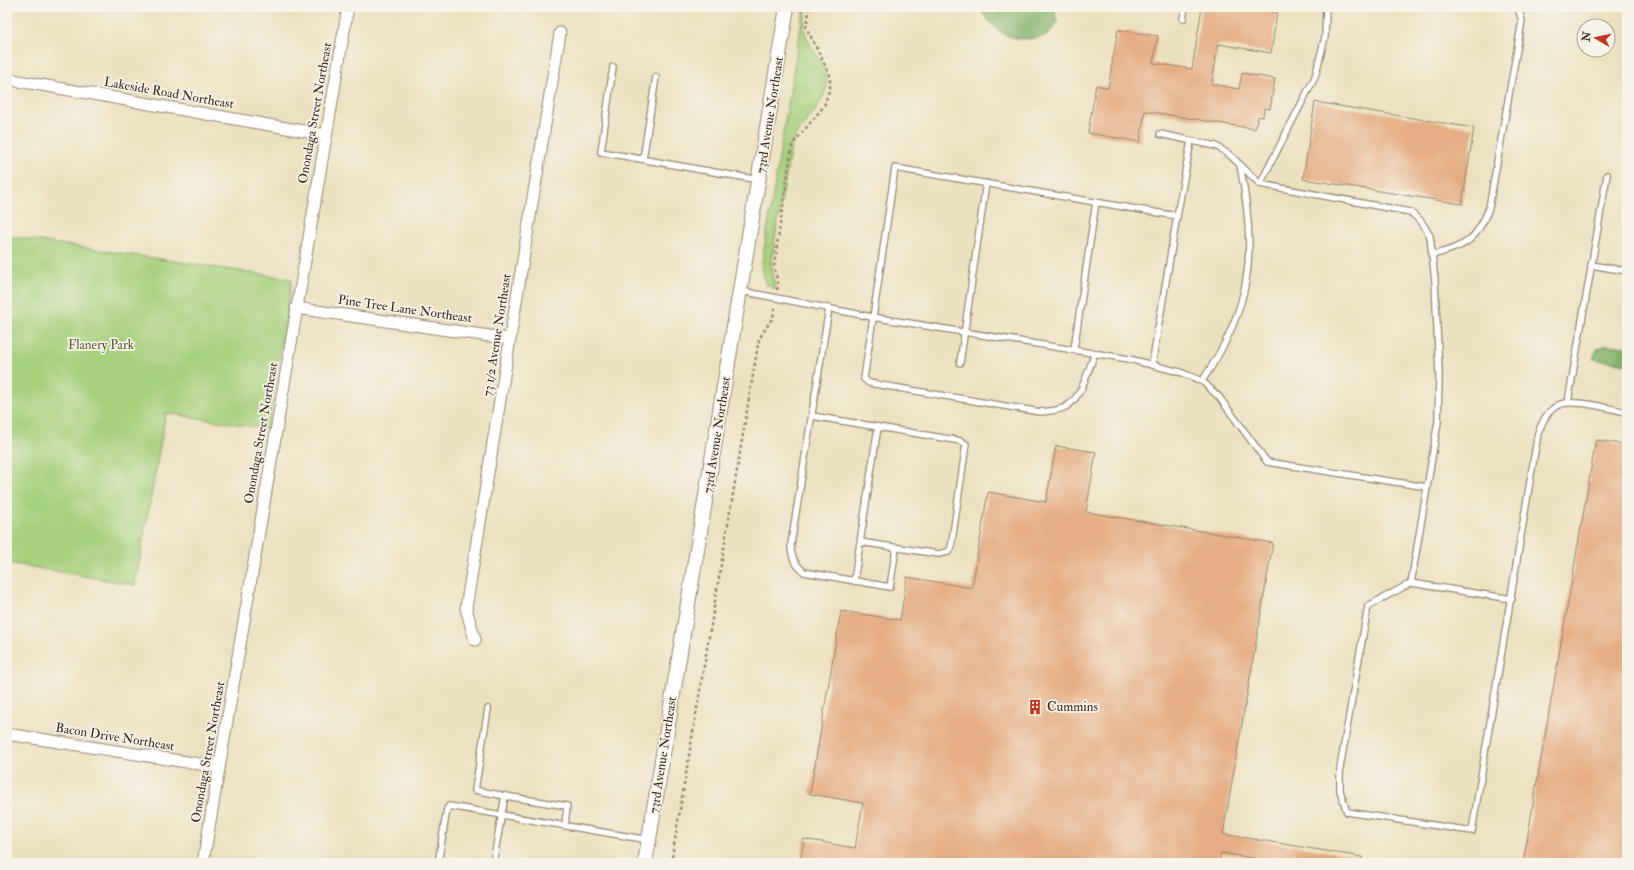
<svg xmlns="http://www.w3.org/2000/svg" width="1634" height="870" font-family="'IM FELL Double Pica',serif">
	<style>
		.green { fill: #a6d07b; stroke: #707d4c }
		.forest { fill: #84b26b; stroke: #606e44 }
		.building { fill: #e5ad83 }
		.lines { fill: none; stroke-linecap: round; stroke-linejoin: round }
		.service-casing { stroke: #94866e; stroke-width: 8 }
		.minor-casing { stroke: #94866e; stroke-width: 13 }
		.tertiary-casing { stroke: #94866e; stroke-width: 16 }
		.path { stroke: #94866e; stroke-width: 2.5; stroke-dasharray: 3 3; stroke-linecap: butt }
		.service { stroke: #fff; stroke-width: 5.5 }
		.minor { stroke: #fff; stroke-width: 11 }
		.tertiary { stroke: #fff; stroke-width: 14 }
		.labels { text-anchor: middle; dominant-baseline: central; stroke-width: 3.5; stroke-linejoin: round; paint-order: stroke }
		.street-label { font-size: 13px; fill: #3b2a1e; stroke: #f7f3e8 }
		.park-label { font-size: 13px; fill: #565435; stroke: #f7f3e8 }
		.poi-label { font-size: 13px; fill: #3b2a1e; stroke: #f7f3e8; text-anchor: start }
	</style>
	<rect width="100%" height="100%" fill="#f7f3e8"/>
	<filter id="ink" filterUnits="userSpaceOnUse"><feTurbulence type="fractalNoise" baseFrequency=".025" numOctaves="2"/><feDisplacementMap in="SourceGraphic" scale="8" xChannelSelector="R" yChannelSelector="G"/><feConvolveMatrix kernelMatrix="1 2 1 2 8 2 1 2 1" color-interpolation-filters="sRGB"/></filter>
	<filter id="wash" filterUnits="userSpaceOnUse"><feTurbulence type="fractalNoise" baseFrequency=".012" numOctaves="4" result="noise"/><feDisplacementMap in="SourceGraphic" scale="16" xChannelSelector="R" yChannelSelector="G"/><feGaussianBlur stdDeviation="0.9" result="paint"/><feColorMatrix in="noise" values="0 0 0 0 0 0 0 0 0 0 0 0 0 0 0 0 0 1.4 0 .05"/><feComposite in="paint" operator="in"/></filter>
	<g filter="url(#wash)">
		<rect width="100%" height="100%" fill="#ece1bf"/>
		<g class="green">
			<path d="M804,7H807C806,14 803,24 805,32C810,51 831,66 826,88C821,112 798,124 791,146L771,262L775,289L766,284L761,267Z"/>
			<polygon points="7,236 292,279 268,429 166,413 135,585 9,563 7,575"/>
		</g>
		<g class="forest">
			<path d="M979,7H1054L1057,22L1048,35C1014,45 997,36 979,7Z"/>
			<polygon points="1606,345 1627,347 1627,364 1593,359 1597,349"/>
		</g>
		<g id="blocks">
			<g class="building">
				<polygon points="1202,7 1245,7 1277,12 1271,53 1218,44 1212,84 1239,89 1242,73 1275,79 1270,109 1264,108 1263,117 1258,116 1255,129 1145,111 1140,142 1088,133 1096,85 1108,88 1118,30 1158,36 1153,63 1192,69"/>
				<polygon points="1315,102 1474,128 1462,204 1303,179"/>
				<polygon points="1596,440 1627,445 1627,863 1523,863"/>
				<polygon points="1056,446 1096,452 1086,512 1273,543 1223,834 1362,857 1361,863 1283,863 1221,853 1219,863 800,863 804,839 855,848 863,803 810,794 841,611 900,620 907,577 972,588 988,492 1046,502"/>
			</g>
		</g>
	</g>
	<g filter="url(#ink)">
		<use href="#blocks" fill-opacity="0" stroke="#94866e" stroke-width="1"/>
		<g class="lines">
			<g class="service-casing">
				<g id="service">
					<polyline points="1183,19 1185,7"/>
					<polyline points="613,67 601,152 759,180"/>
					<path d="M1160,134L1216,146L1230,155L1260,184L1410,212L1421,221L1430,236L1435,281L1439,374L1438,422L1411,583L1368,606L1340,768V791L1347,812L1472,831L1538,433C1542,423 1546,413 1555,407C1568,396 1610,409 1627,412"/>
					<polyline points="643,159 656,77"/>
					<polyline points="1260,184 1315,77 1325,37 1326,7"/>
					<path d="M1433,255C1466,245 1476,242 1489,208L1522,21L1518,7"/>
					<polyline points="1591,265 1627,271"/>
					<polyline points="741,291 872,317 1129,359 1180,372 1202,381 1219,397 1267,462 1427,487"/>
					<path d="M829,308L791,544C791,557 794,563 804,572L890,587L896,548"/>
					<polyline points="1074,349 1096,202"/>
					<path d="M1095,353C1088,369 1083,396 1067,406C1060,411 1048,411 1040,412L869,383L864,379L895,168L1177,216L1191,141"/>
					<polyline points="960,363 986,183"/>
					<polyline points="1152,365 1177,216"/>
					<path d="M1202,381C1253,307 1257,251 1240,165"/>
					<polyline points="1568,402 1607,175"/>
					<polyline points="812,416 878,427"/>
					<polyline points="854,581 878,427 961,441 966,444 951,548 948,552 938,554 860,542"/>
					<polyline points="1411,583 1512,599"/>
					<polyline points="488,709 475,790 505,796 493,863"/>
					<polyline points="505,796 567,806 565,825"/>
					<polyline points="438,863 447,809 449,806 649,840"/>
				</g>
			</g>
			<g class="minor-casing">
				<g id="minor">
					<polyline points="7,79 326,135"/>
					<polyline points="296,308 510,339"/>
					<polyline points="475,640 466,608 560,33"/>
					<polyline points="7,734 219,767"/>
					<polyline points="203,863 348,7"/>
				</g>
			</g>
			<g class="tertiary-casing">
				<polyline id="tertiary" points="645,863 787,7"/>
			</g>
			<g class="path">
				<polyline points="777,290 778,283 774,266 792,145 824,106 830,88 830,75 806,27 810,7"/>
				<polyline points="671,863 759,339 773,317 775,307"/>
			</g>
			<use href="#service" class="service"/>
			<use href="#minor" class="minor"/>
			<use href="#tertiary" class="tertiary"/>
		</g>
	</g>
	<defs>
		<g id="building-bare" transform="scale(1.2)"><path d="M-4-6H4V6H1V3H-1V6H-4ZM-2.5-4.3h1.7v1.8h-1.7ZM.8-4.3h1.7v1.8H.8ZM-2.5-1h1.7V.8h-1.7ZM.8-1h1.7V.8H.8Z" fill="#c8321e" stroke="#f7f3e8" stroke-width="2.5" paint-order="stroke"/></g>
	</defs>
	<g fill-rule="evenodd">
		<use href="#building-bare" x="1035" y="707"/>
	</g>
	<g class="labels">
		<g class="street-label">
			<text transform="translate(169 93) rotate(10)">Lakeside Road Northeast</text>
			<text transform="translate(315 113) rotate(-80)">Onondaga Street Northeast</text>
			<text transform="translate(770 115) rotate(-81)">73rd Avenue Northeast</text>
			<text transform="translate(405 309) rotate(8)">Pine Tree Lane Northeast</text>
			<text transform="translate(497 335) rotate(-81)">73 1/2 Avenue Northeast</text>
			<text transform="translate(261 433) rotate(-80)">Onondaga Street Northeast</text>
			<text transform="translate(717 435) rotate(-81)">73rd Avenue Northeast</text>
			<text transform="translate(115 737) rotate(9)">Bacon Drive Northeast</text>
			<text transform="translate(208 752) rotate(-80)">Onondaga Street Northeast</text>
			<text transform="translate(663 755) rotate(-81)">73rd Avenue Northeast</text>
		</g>
		<g class="park-label">
			<text x="101" y="345">Flanery Park</text>
		</g>
		<g class="poi-label">
			<text x="1047" y="707">Cummins</text>
		</g>
	</g>
	<rect width="1634" height="870" fill="none" stroke="#f7f3e8" stroke-width="24"/>
	<g transform="translate(1596 38) rotate(279)"><circle r="19" fill="#f7f3e8" stroke="#aca397"/>
	<path d="M0-3L7 15L0 10L-7 15Z" fill="#c8321e"/>
	<text y="-6" font-size="11" font-weight="bold" text-anchor="middle" fill="#3b2a1e">N</text>
	</g>
</svg>
